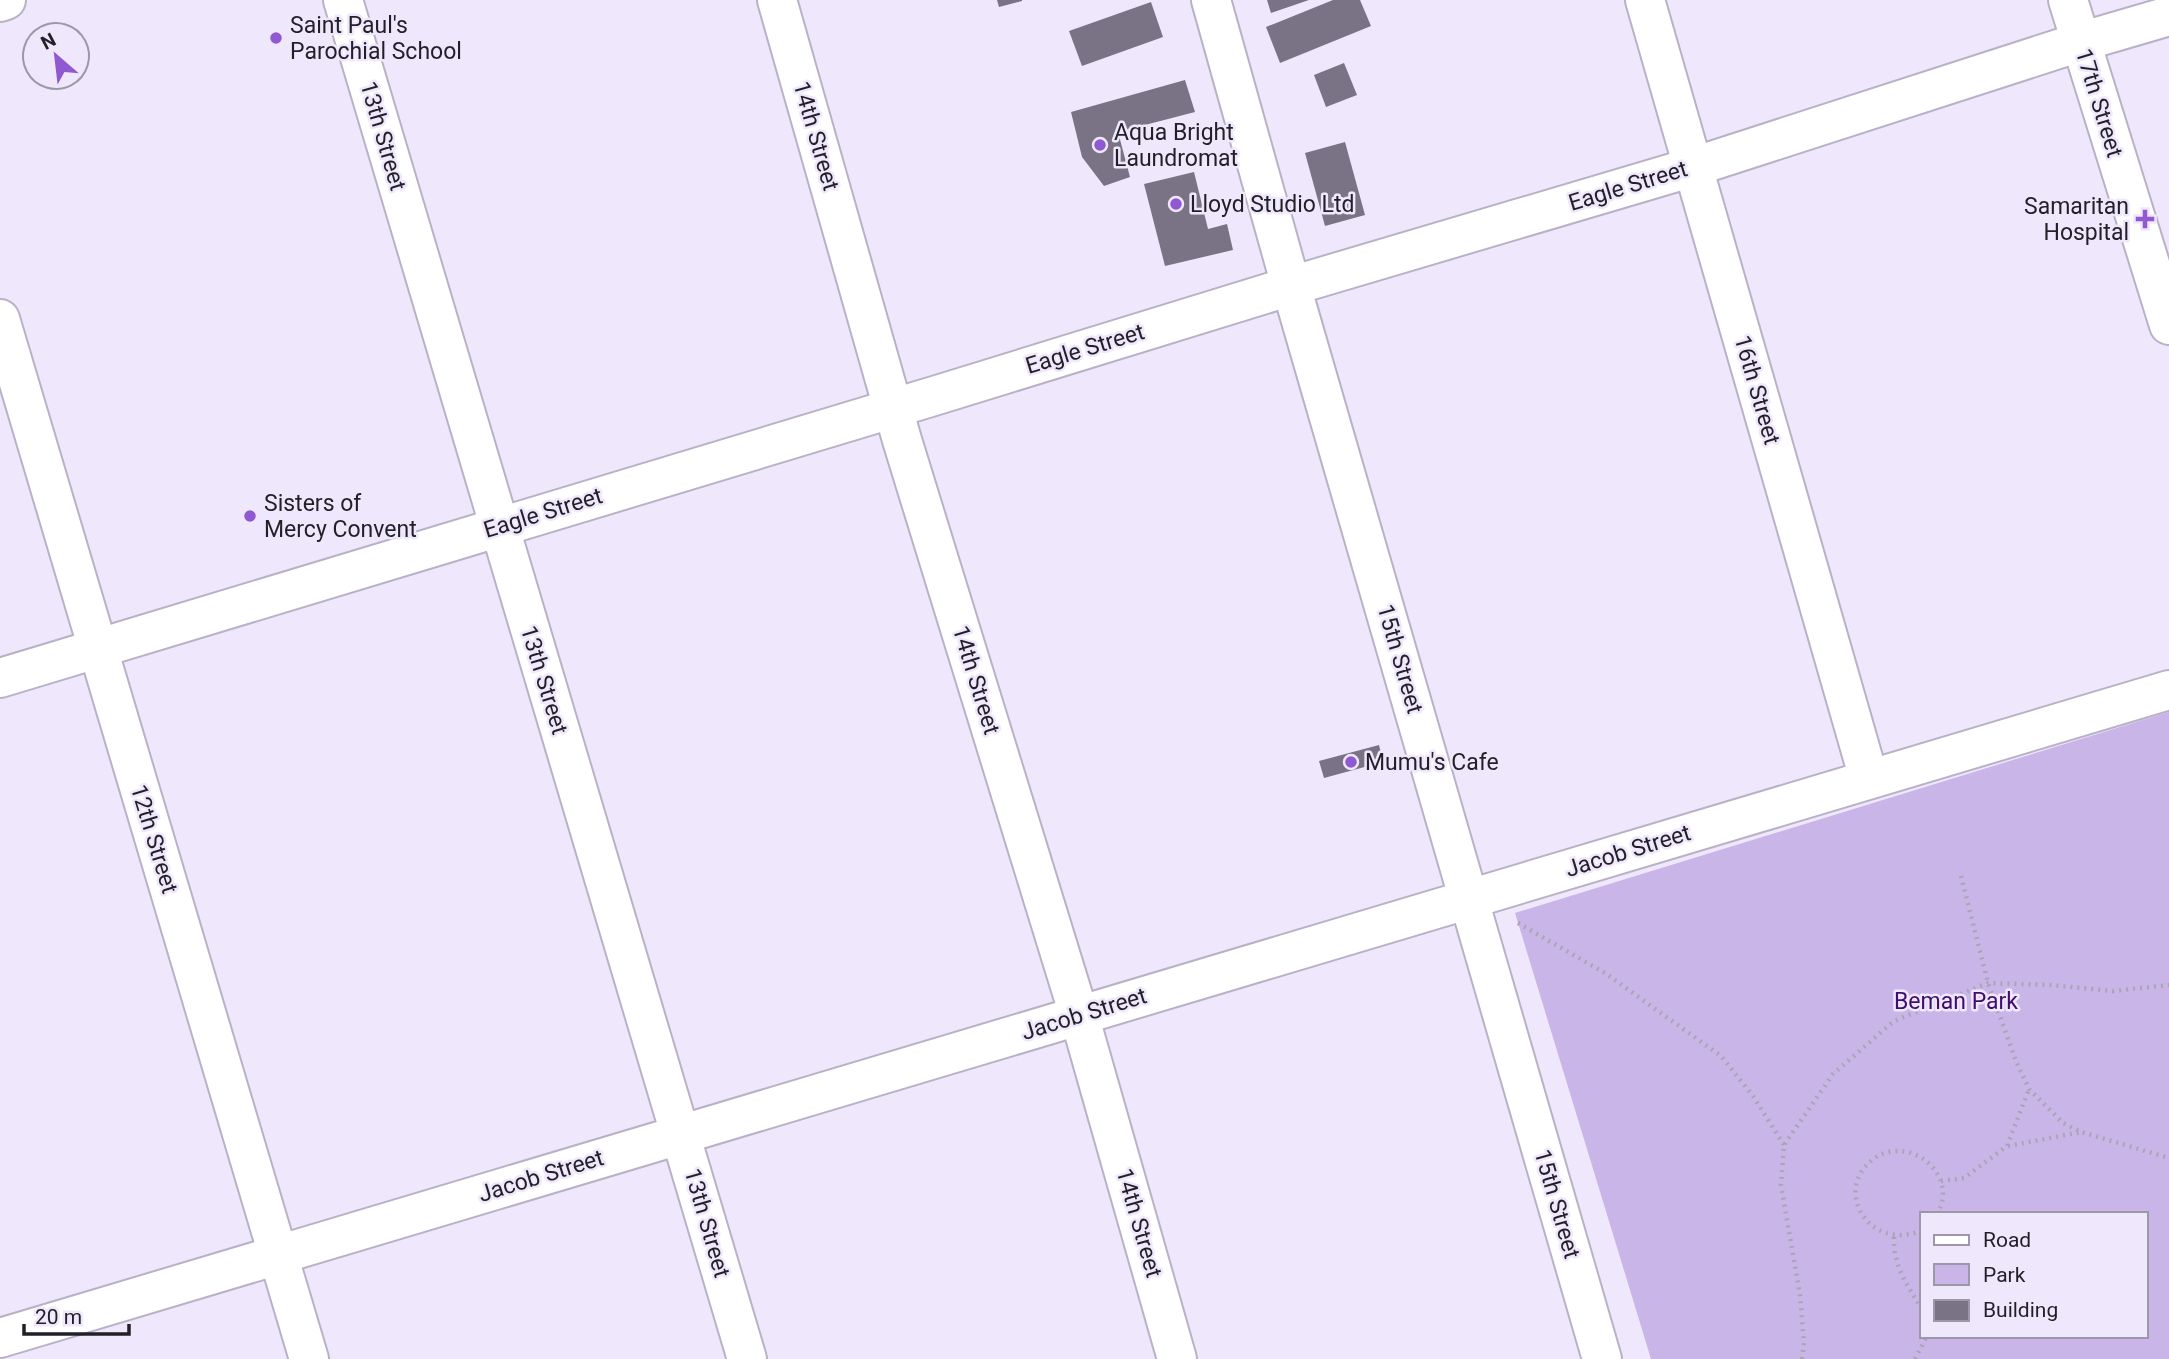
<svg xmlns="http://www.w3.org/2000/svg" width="2169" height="1359" font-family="Roboto,sans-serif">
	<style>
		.green { fill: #cab5e9; fill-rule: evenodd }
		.building { fill: #7a7385 }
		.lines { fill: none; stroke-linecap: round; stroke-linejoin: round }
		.minor-casing { stroke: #b9b2c6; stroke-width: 42 }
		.path { stroke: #aaa5b5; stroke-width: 4.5; stroke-dasharray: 2 5; stroke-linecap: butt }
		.minor { stroke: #fff; stroke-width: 38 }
		.poi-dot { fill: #9159d1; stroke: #efe8fd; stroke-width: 2.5 }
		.labels { text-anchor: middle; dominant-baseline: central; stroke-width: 5; stroke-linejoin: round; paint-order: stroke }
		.poi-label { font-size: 23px; fill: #221f27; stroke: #efe8fd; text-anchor: start }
		.street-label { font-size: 23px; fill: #221f27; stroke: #efe8fd }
		.park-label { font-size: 23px; fill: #400d6a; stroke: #efe8fd }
	</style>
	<rect width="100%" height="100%" fill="#efe8fd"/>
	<path class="green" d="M2169,712V1359H1651L1515,913ZM1922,1214H2146V1336H1922Z"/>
	<g class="building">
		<polygon points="997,0 1022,0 1022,1 999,7"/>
		<polygon points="1267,0 1309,0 1271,13"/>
		<polygon points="1333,0 1360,0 1371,26 1280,63 1266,27"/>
		<polygon points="1151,2 1163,37 1082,66 1069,31"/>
		<polygon points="1344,63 1357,95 1326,107 1314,75"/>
		<polygon points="1185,80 1195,112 1118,132 1130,177 1104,186 1082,157 1071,112"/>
		<polygon points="1345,142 1365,215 1325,226 1305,153"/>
		<polygon points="1194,172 1208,229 1227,224 1233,250 1165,266 1144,184"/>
		<polygon points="1379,745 1383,762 1324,778 1319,761"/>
	</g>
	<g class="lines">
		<g class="minor-casing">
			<g id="minor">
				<polyline points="343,0 747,1359"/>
				<polyline points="777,0 902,440 1079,1015 1177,1359"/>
				<polyline points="1211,0 1291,286 1602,1359"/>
				<polyline points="1645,0 1869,779"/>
				<polyline points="2068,0 2169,325"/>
				<polyline points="0,2 6,0"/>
				<polyline points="0,319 309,1359"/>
				<polyline points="0,678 934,396 1291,286 1693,167 2080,42 2169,16"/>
				<polyline points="0,1338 2169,690"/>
			</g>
		</g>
		<g class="path">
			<polyline points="1961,876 1988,983 2016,1061 2029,1089 2063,1123 2081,1132 2169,1158"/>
			<polyline points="1518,923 1605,973 1721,1056 1753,1096 1784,1145"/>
			<polyline points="2008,1146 2081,1132"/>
			<polyline points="1941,1181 1964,1178 2007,1146 2029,1089"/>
			<path d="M1922,1230C1871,1253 1832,1192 1872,1160C1907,1132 1961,1174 1937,1214"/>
			<path d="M1894,1237C1893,1266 1907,1285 1922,1309"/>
			<polyline points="1802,1359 1804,1343 1800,1295 1781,1185 1784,1145 1833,1074 1894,1021 1988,983 2051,985 2113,991 2169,985"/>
			<polyline points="1915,1359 1927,1336"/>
		</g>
		<use href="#minor" class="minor"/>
	</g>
	<g class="poi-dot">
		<circle cx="276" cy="38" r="7"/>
		<circle cx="1100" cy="145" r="7"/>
		<circle cx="1176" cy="204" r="7"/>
		<path d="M2141.5 208.5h7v7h7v7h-7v7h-7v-7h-7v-7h7z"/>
		<circle cx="250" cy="516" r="7"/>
		<circle cx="1351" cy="762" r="7"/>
	</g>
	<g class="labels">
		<g class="poi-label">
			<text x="290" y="25">Saint Paul's<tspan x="290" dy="26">Parochial School</tspan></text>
			<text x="1114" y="132">Aqua Bright<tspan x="1114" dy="26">Laundromat</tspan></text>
			<text x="1190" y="204">Lloyd Studio Ltd</text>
			<text x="2129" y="206" text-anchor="end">Samaritan<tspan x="2129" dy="26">Hospital</tspan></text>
			<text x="264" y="503">Sisters of<tspan x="264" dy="26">Mercy Convent</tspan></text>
			<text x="1365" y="762">Mumu's Cafe</text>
		</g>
		<g class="street-label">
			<text transform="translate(2099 103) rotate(73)">17th Street</text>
			<text transform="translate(383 136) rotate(74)">13th Street</text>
			<text transform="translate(816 136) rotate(74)">14th Street</text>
			<text transform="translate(1628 186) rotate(-17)">Eagle Street</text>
			<text transform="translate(1085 349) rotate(-17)">Eagle Street</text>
			<text transform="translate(1757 390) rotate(74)">16th Street</text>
			<text transform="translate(543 513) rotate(-17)">Eagle Street</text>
			<text transform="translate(1400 659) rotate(74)">15th Street</text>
			<text transform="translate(544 680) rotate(73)">13th Street</text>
			<text transform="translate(976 680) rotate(73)">14th Street</text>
			<text transform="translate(154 839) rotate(73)">12th Street</text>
			<text transform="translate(1628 851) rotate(-17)">Jacob Street</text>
			<text transform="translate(1084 1014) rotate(-17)">Jacob Street</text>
			<text transform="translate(541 1176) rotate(-17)">Jacob Street</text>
			<text transform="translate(1557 1204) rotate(74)">15th Street</text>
			<text transform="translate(707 1223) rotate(74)">13th Street</text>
			<text transform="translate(1139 1223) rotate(74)">14th Street</text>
		</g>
		<g class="park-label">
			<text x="1956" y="1001">Beman Park</text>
		</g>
	</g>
	<rect x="1920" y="1212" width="228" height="126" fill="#efe8fd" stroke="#9d98a7" stroke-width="2"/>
	<rect x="1934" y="1235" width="35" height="10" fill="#ffffff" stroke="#9d98a7" stroke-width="2"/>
	<text x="1983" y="1247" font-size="21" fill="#221f27">Road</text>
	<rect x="1934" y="1264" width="35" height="21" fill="#cab5e9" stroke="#9d98a7" stroke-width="2"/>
	<text x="1983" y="1282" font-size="21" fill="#221f27">Park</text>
	<rect x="1934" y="1300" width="35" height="21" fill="#7a7385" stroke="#9d98a7" stroke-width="2"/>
	<text x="1983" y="1317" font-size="21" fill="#221f27">Building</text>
	<g transform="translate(56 56) rotate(332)"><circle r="33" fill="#efe8fd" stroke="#9d98a7" stroke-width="2"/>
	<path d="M0-5L12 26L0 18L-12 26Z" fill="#9159d1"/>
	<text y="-10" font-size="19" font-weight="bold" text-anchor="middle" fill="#221f27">N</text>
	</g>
	<path d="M24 1324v10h105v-10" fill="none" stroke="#221f27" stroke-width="3.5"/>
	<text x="35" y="1324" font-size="21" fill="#221f27" stroke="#efe8fd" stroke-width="5" paint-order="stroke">20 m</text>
</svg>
